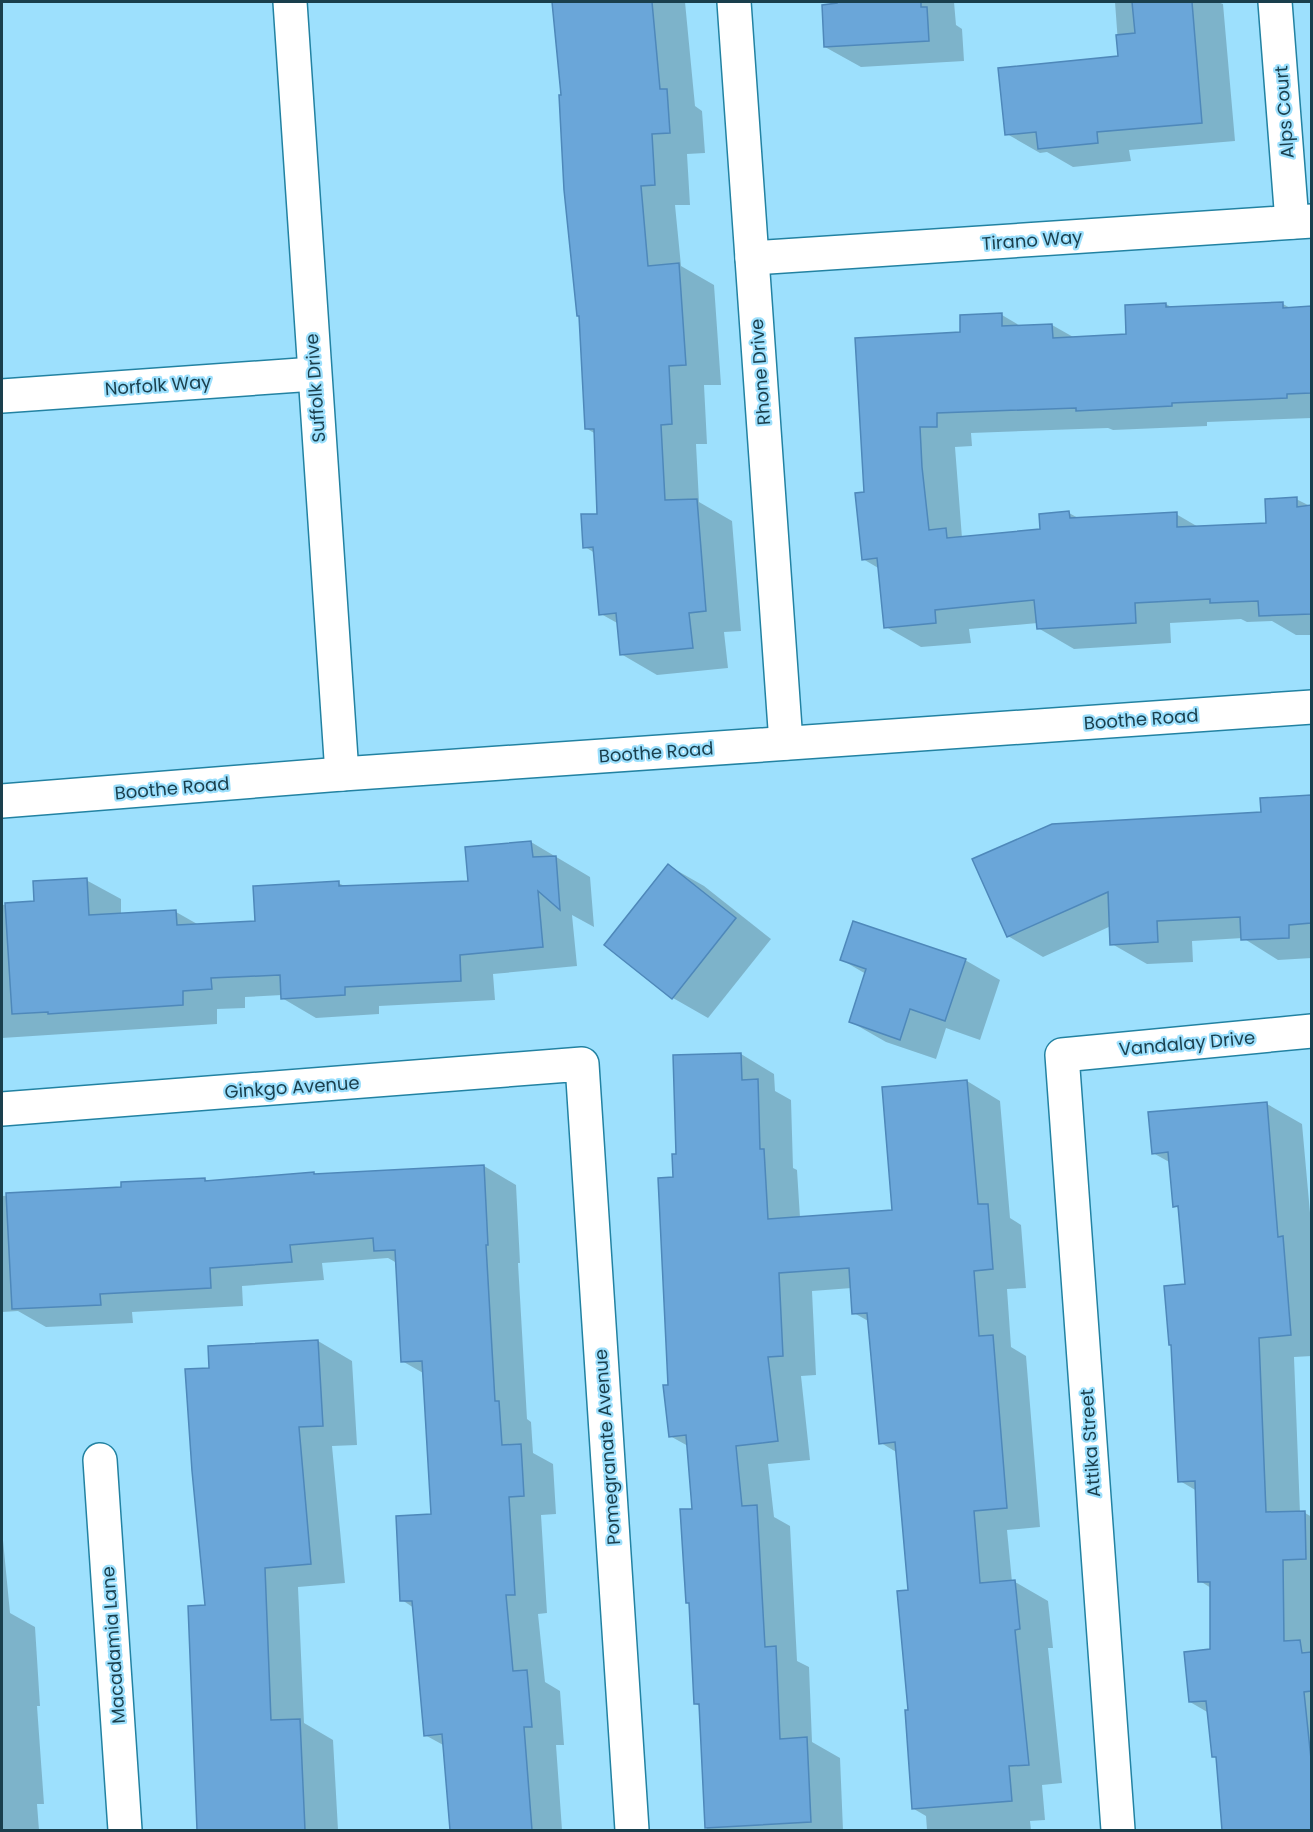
<svg xmlns="http://www.w3.org/2000/svg" width="1313" height="1832" font-family="Poppins,sans-serif">
	<style>
		.shadow { fill: #0003 }
		.building { fill: #6aa6d9; stroke: #4e88ba; stroke-width: 1.5 }
		.lines { fill: none; stroke-linecap: round; stroke-linejoin: round }
		.street-casing { stroke: #2282a2; stroke-width: 36 }
		.street { stroke: #fff; stroke-width: 33 }
		.labels { text-anchor: middle; dominant-baseline: central; stroke-width: 4.5; stroke-linejoin: round; paint-order: stroke }
		.street-label { font-size: 18px; fill: #1a3f4d; stroke: #9de0fd }
	</style>
	<rect width="100%" height="100%" fill="#9de0fd"/>
	<g class="shadow">
		<polygon points="554,2 685,2 695,106 702,111 705,153 687,154 690,205 675,205 681,266 714,285 721,385 704,385 707,444 696,444 699,502 732,521 741,631 724,632 728,668 657,675 621,654 619,624 601,614 595,553 585,547 599,515 596,434 587,429 580,316"/>
		<polygon points="839,2 954,2 956,25 962,29 964,61 861,67 825,47"/>
		<polygon points="1115,2 1218,2 1223,4 1235,141 1129,150 1131,161 1073,167 1047,152 1040,153 1007,134 1119,57"/>
		<polygon points="1166,304 1173,308 1283,304 1292,309 1312,308 1312,418 1207,422 1207,426 1113,430 1108,428 971,433 972,446 955,447 962,538 1041,531 1069,513 1080,519 1176,514 1200,528 1268,524 1296,499 1312,507 1312,635 1296,635 1272,621 1247,622 1241,619 1170,623 1171,643 1074,649 1038,628 1038,623 969,629 971,643 921,647 886,627 880,569 863,559 866,494 962,333 1002,315 1022,327 1052,325 1075,338 1127,335"/>
		<polygon points="1312,796 1312,958 1278,960 1243,938 1192,941 1193,962 1147,964 1112,944 1111,926 1043,957 1008,936 1262,814 1261,799"/>
		<polygon points="531,842 590,877 594,927 572,915 577,966 493,974 495,1000 379,1006 379,1014 316,1018 282,998 282,995 245,997 245,1008 217,1009 217,1024 2,1038 2,905 36,902 86,880 121,899 121,915 176,912 199,925 256,922 338,883 347,887 470,882"/>
		<polygon points="669,866 704,886 771,939 708,1018 673,998 606,945"/>
		<polygon points="842,960 965,960 1000,980 980,1040 946,1028 936,1059 886,1042 851,1022 866,974"/>
		<polygon points="741,1054 774,1074 775,1091 791,1100 793,1168 797,1170 800,1218 893,1212 967,1081 1000,1101 1010,1218 1021,1225 1026,1288 1007,1289 1011,1347 1026,1356 1040,1527 1007,1530 1012,1582 1015,1582 1048,1601 1053,1648 1048,1648 1062,1783 1042,1785 1045,1820 1030,1821 1031,1830 927,1830 926,1816 914,1809 910,1711 909,1592 898,1453 881,1443 870,1322 854,1313 852,1288 812,1291 816,1375 801,1376 810,1460 768,1464 774,1517 790,1526 797,1661 809,1667 812,1742 840,1758 843,1830 707,1830 700,1706 696,1704 694,1510 688,1446 670,1436 674,1178 678,1155"/>
		<polygon points="1267,1104 1302,1124 1312,1235 1312,1356 1294,1357 1300,1513 1305,1513 1312,1517 1312,1830 1224,1830 1218,1758 1214,1756 1209,1713 1190,1702 1212,1650 1211,1588 1200,1581 1197,1491 1180,1481 1186,1286 1180,1209 1175,1206 1171,1163 1153,1153"/>
		<polygon points="484,1166 516,1185 520,1263 518,1263 527,1419 531,1422 533,1453 553,1464 556,1514 541,1515 547,1613 538,1614 545,1682 560,1691 564,1745 556,1745 562,1830 452,1830 445,1746 425,1735 414,1608 402,1600 432,1515 425,1374 402,1361 397,1263 388,1258 322,1263 324,1280 242,1286 243,1306 132,1312 133,1323 46,1327 18,1311 2,1312 2,1196 123,1189 205,1179 209,1182 314,1173 316,1175"/>
		<polygon points="318,1341 352,1361 357,1445 332,1446 345,1583 298,1587 304,1723 333,1740 338,1830 215,1830 207,1607 211,1369"/>
		<polygon points="2,1530 10,1613 35,1627 40,1706 37,1706 44,1804 37,1804 39,1830 2,1830"/>
	</g>
	<g class="building">
		<polygon points="552,2 652,2 660,89 667,89 670,133 652,134 655,185 641,186 648,266 679,263 686,365 669,366 672,424 661,425 665,500 697,499 706,611 689,613 693,648 620,655 616,613 599,615 593,547 583,548 581,514 597,514 594,429 585,429 579,316 577,316 564,190 559,95 561,95"/>
		<polygon points="837,2 921,2 921,7 927,7 929,41 824,47 822,5 837,3"/>
		<polygon points="1132,2 1192,2 1202,123 1097,132 1098,143 1038,149 1036,132 1005,135 998,68 1118,56 1116,35 1135,33"/>
		<polygon points="1283,302 1283,308 1311,306 1311,393 1287,394 1287,398 1172,403 1172,406 1076,411 1076,408 937,413 937,427 920,427 922,467 929,530 946,528 947,538 1040,529 1039,514 1069,511 1070,518 1177,512 1177,527 1266,523 1265,499 1297,497 1297,507 1311,505 1311,614 1259,616 1258,601 1210,603 1210,599 1135,603 1136,623 1037,629 1034,600 935,610 936,623 884,628 877,558 862,560 855,493 864,492 855,338 960,332 960,315 1002,313 1002,326 1052,324 1053,338 1126,334 1125,305 1166,303 1166,307"/>
		<polygon points="1311,795 1311,923 1289,925 1289,938 1241,940 1240,917 1157,921 1158,942 1110,945 1108,892 1007,937 972,859 1052,824 1261,812 1260,798"/>
		<polygon points="531,841 533,857 556,856 560,910 538,891 543,947 460,955 461,981 345,987 345,995 281,999 280,975 211,978 212,989 183,991 183,1005 48,1014 48,1012 12,1014 5,903 34,901 33,881 87,878 89,915 176,910 177,925 255,921 253,886 339,881 339,886 468,881 465,847"/>
		<polygon points="668,864 736,918 672,999 604,945"/>
		<polygon points="853,921 966,959 945,1021 910,1009 900,1040 849,1022 866,969 840,960"/>
		<polygon points="741,1053 742,1080 758,1079 760,1149 764,1149 768,1219 892,1210 882,1087 967,1080 978,1204 988,1204 993,1269 974,1271 979,1336 993,1335 1007,1508 974,1511 980,1583 1015,1580 1020,1629 1015,1630 1029,1765 1009,1766 1012,1801 912,1809 905,1710 908,1710 897,1591 908,1590 895,1442 879,1444 867,1313 852,1314 849,1268 779,1273 783,1356 768,1357 778,1441 736,1446 742,1506 757,1505 765,1647 776,1646 780,1739 807,1737 811,1822 705,1828 699,1704 694,1704 689,1603 686,1603 680,1509 692,1509 686,1435 669,1437 663,1385 668,1385 658,1178 673,1177 672,1154 676,1154 673,1055"/>
		<polygon points="1267,1102 1278,1237 1283,1236 1291,1335 1259,1338 1266,1512 1305,1511 1306,1559 1283,1560 1284,1641 1300,1640 1302,1653 1311,1652 1311,1691 1304,1692 1311,1759 1311,1830 1222,1830 1216,1757 1212,1757 1206,1701 1189,1702 1184,1652 1210,1649 1210,1582 1198,1582 1195,1481 1178,1482 1171,1345 1169,1345 1164,1286 1185,1284 1178,1206 1173,1207 1168,1152 1152,1154 1148,1112"/>
		<polygon points="484,1165 488,1245 486,1245 495,1401 499,1401 502,1445 521,1444 524,1496 509,1497 515,1595 506,1595 513,1671 527,1670 532,1727 524,1727 532,1830 450,1830 442,1734 424,1736 412,1601 400,1601 396,1516 431,1514 422,1361 401,1362 395,1250 374,1251 373,1238 290,1245 292,1262 210,1268 211,1288 100,1294 101,1305 12,1309 6,1193 121,1187 121,1182 205,1178 205,1181 314,1172 314,1174"/>
		<polygon points="318,1340 323,1426 299,1427 311,1564 265,1568 271,1720 300,1719 305,1830 197,1830 188,1606 205,1605 192,1471 185,1369 209,1368 208,1346"/>
	</g>
	<g class="lines">
		<g class="street-casing">
			<g id="street">
				<polyline points="290,2 342,774"/>
				<polyline points="734,2 786,743"/>
				<polyline points="1275,2 1292,222"/>
				<polyline points="752,258 1312,221"/>
				<polyline points="2,396 314,374"/>
				<polyline points="2,801 342,774 1312,707"/>
				<polyline points="2,1109 582,1064 632,1830"/>
				<polyline points="100,1460 125,1830"/>
				<polyline points="1118,1830 1062,1055 1312,1031"/>
			</g>
		</g>
		<use href="#street" class="street"/>
	</g>
	<g class="labels">
		<g class="street-label">
			<text transform="translate(1284 112) rotate(-94)">Alps Court</text>
			<text transform="translate(1032 240) rotate(-4)">Tirano Way</text>
			<text transform="translate(760 372) rotate(-94)">Rhone Drive</text>
			<text transform="translate(158 385) rotate(-4)">Norfolk Way</text>
			<text transform="translate(315 388) rotate(-94)">Suffolk Drive</text>
			<text transform="translate(1141 719) rotate(-4)">Boothe Road</text>
			<text transform="translate(656 752) rotate(-4)">Boothe Road</text>
			<text transform="translate(172 788) rotate(-5)">Boothe Road</text>
			<text transform="translate(1187 1043) rotate(-5)">Vandalay Drive</text>
			<text transform="translate(292 1087) rotate(-4)">Ginkgo Avenue</text>
			<text transform="translate(1090 1443) rotate(-94)">Attika Street</text>
			<text transform="translate(607 1447) rotate(-94)">Pomegranate Avenue</text>
			<text transform="translate(113 1645) rotate(-94)">Macadamia Lane</text>
		</g>
	</g>
	<rect width="1313" height="1832" fill="none" stroke="#1a3f4d" stroke-width="6"/>
</svg>
